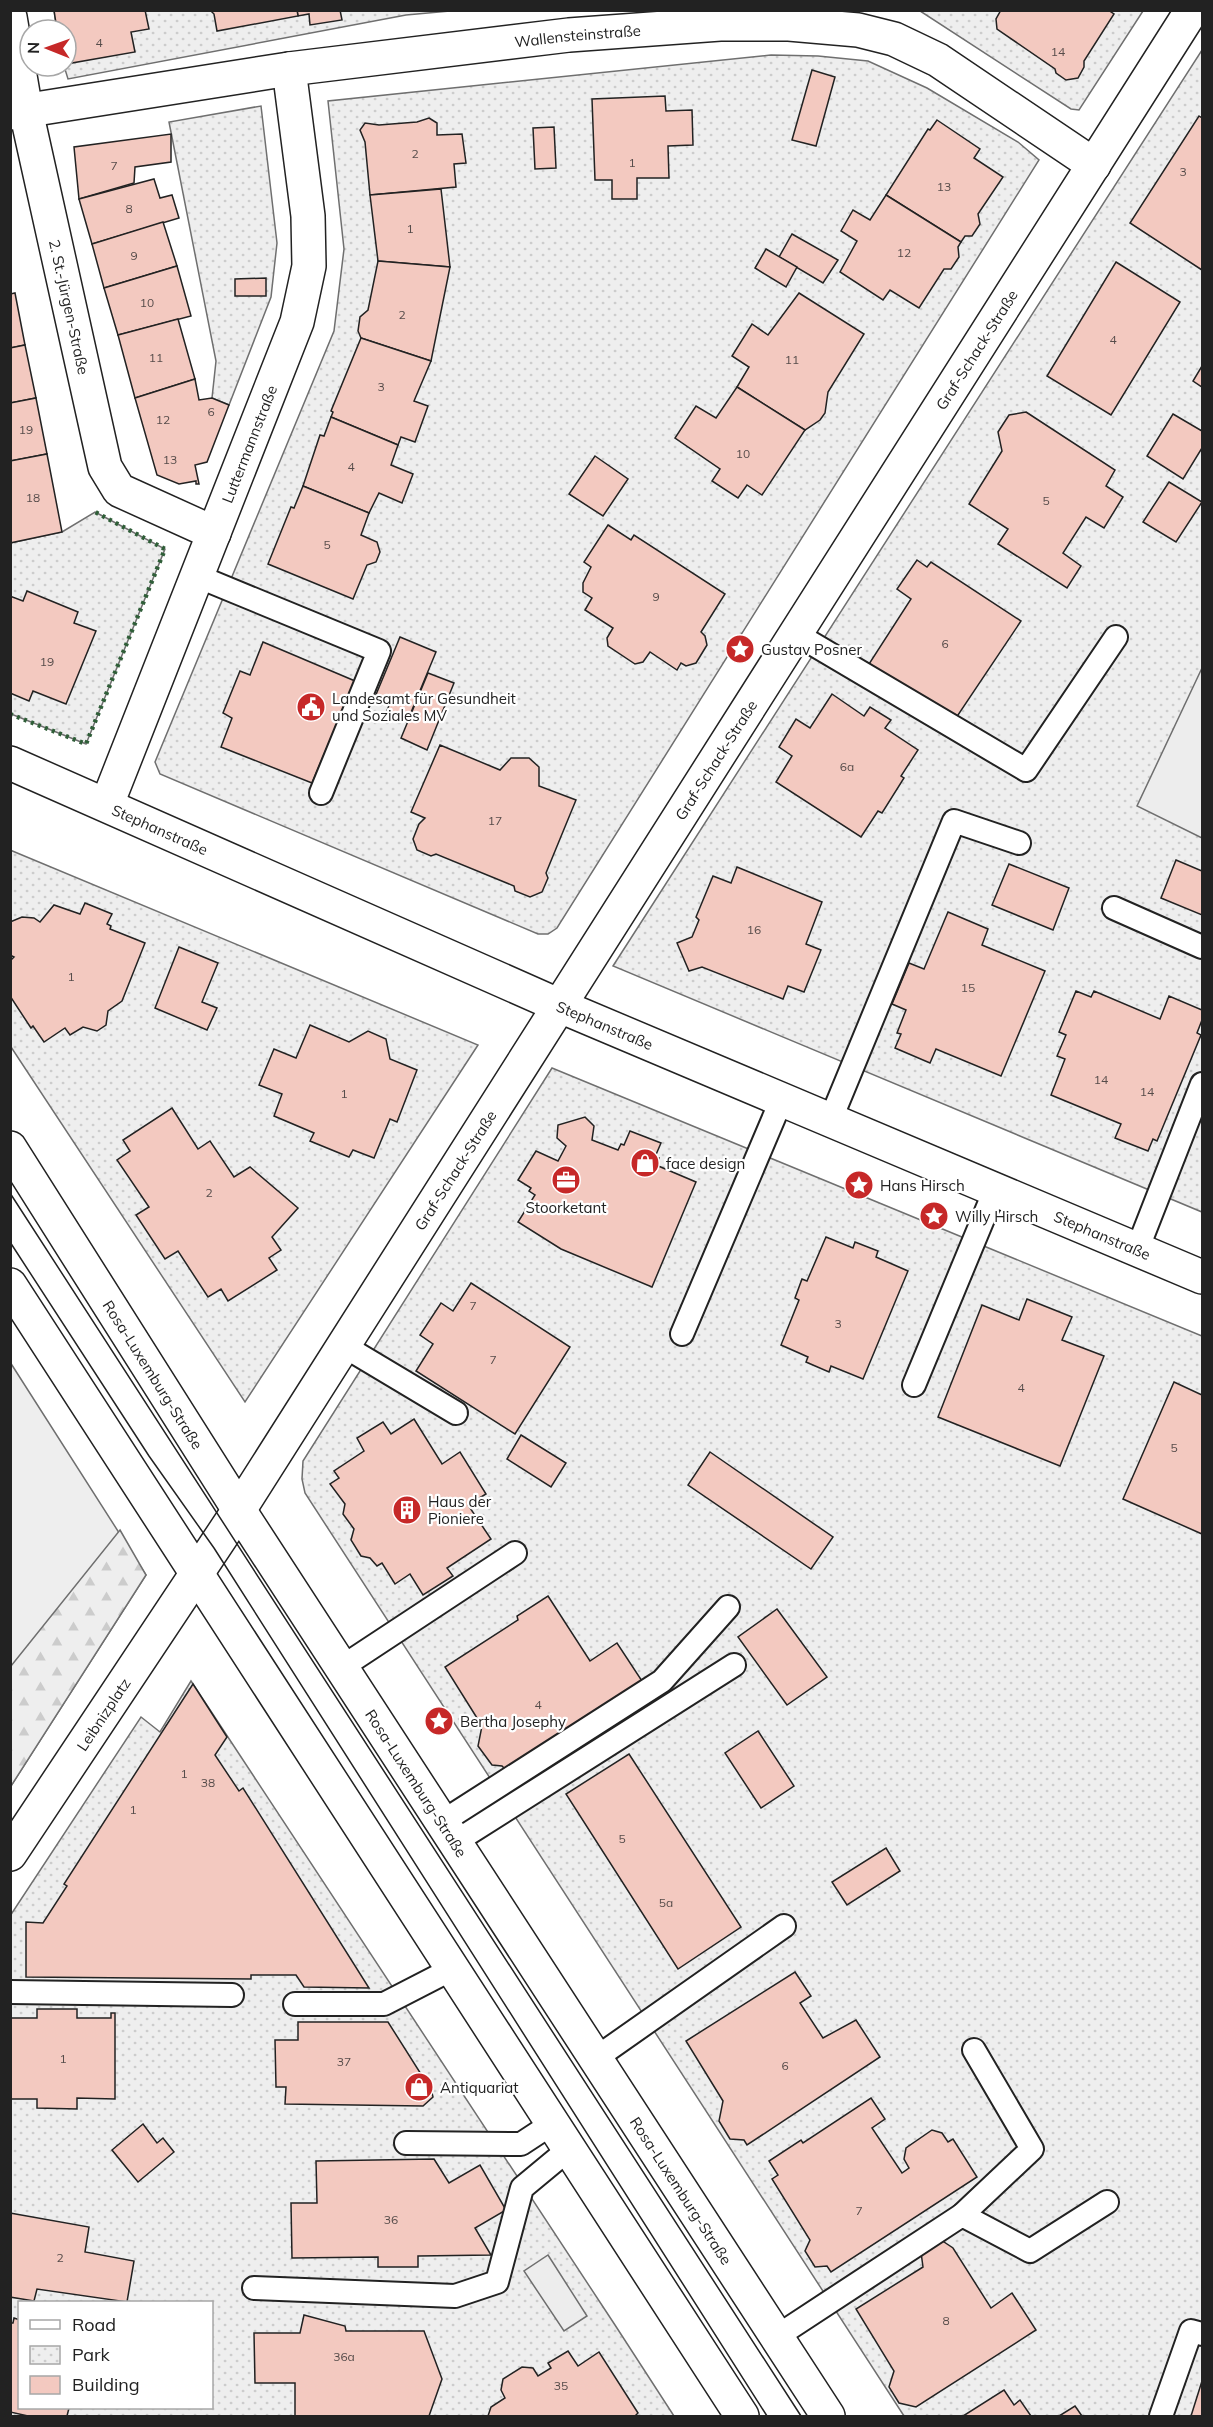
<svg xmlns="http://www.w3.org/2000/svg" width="1213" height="2427" font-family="Mulish,sans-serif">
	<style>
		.grass { fill: #eee; stroke: #6f6f6f; stroke-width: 1.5 }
		.forest { fill: url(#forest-firs); stroke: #6f6f6f; stroke-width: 1.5 }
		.park { fill: url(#park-dots); stroke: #6f6f6f; stroke-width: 1.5; fill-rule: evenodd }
		.parking { fill: #ededed; stroke: #6f6f6f; stroke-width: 1.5 }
		.building { fill: #f3c9c0; stroke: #222; stroke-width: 1.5 }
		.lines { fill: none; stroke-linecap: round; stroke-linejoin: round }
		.lane-casing { stroke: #222; stroke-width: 26 }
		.street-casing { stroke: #222; stroke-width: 36 }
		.secondary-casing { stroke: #222; stroke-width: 36 }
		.lane { stroke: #fff; stroke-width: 22 }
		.street { stroke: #fff; stroke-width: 33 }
		.secondary { stroke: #fff; stroke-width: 33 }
		.tram { stroke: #222; stroke-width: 1.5 }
		.hedge { stroke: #2f5e38; stroke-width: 4.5; stroke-dasharray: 3 4.5; stroke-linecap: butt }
		.labels { text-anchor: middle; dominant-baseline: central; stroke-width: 4.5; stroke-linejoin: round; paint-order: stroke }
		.number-label { font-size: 12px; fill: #564c4a }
		.street-label { font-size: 15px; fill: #222; stroke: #fff }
		.poi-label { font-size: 15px; fill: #222; stroke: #fff; text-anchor: start }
	</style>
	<defs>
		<pattern id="forest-firs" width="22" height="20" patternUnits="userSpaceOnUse" patternTransform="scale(1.5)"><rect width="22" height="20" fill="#eee"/><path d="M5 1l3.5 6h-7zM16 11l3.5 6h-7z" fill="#ccc"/></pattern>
		<pattern id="park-dots" width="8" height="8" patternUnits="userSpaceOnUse" patternTransform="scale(1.5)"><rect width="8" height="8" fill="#eee"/><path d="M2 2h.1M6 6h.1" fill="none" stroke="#ccc" stroke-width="1.8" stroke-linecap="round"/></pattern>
	</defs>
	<rect width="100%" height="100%" fill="#fff"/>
	<polygon class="grass" points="10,1362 146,1575 11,1786 10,1786"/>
	<polygon class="forest" points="120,1530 146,1575 11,1786 11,1666"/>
	<g class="park">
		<polygon points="54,11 450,11 406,15 68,79 64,66 66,30 57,30"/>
		<polygon points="920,11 1143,11 1079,110 1071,109"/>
		<polygon points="1202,50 1202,1212 613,966"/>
		<polygon points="771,55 818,56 868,61 927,88 1018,142 1039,160 557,928 548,934 538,934 160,774 155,762 334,331 344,249 328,101"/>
		<polygon points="261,106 277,243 271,297 229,405 212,398 216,361 169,122"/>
		<polygon points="95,512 165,549 86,744 11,714 10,543 62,532"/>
		<polygon points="10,850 478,1045 245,1402 11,1047"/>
		<polygon points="552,1068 1202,1336 1202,2416 904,2416 305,1493 302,1479 303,1461"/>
		<path d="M191,1681L615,2325L674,2416H11L10,1916L141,1717L160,1732ZM20,2302H212V2408H20Z"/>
	</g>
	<g class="parking">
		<polygon points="1202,668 1202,838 1137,806"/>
		<polygon points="548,2255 587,2316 564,2331 524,2271"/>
	</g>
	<g class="building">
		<polygon points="54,10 145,10 149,29 131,32 135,52 66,64 66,30 57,30"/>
		<polygon points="297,10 340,10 342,20 310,25 309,14 298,16"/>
		<polygon points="297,10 298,16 217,31 214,14 210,10"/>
		<polygon points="1001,10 1108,10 1114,14 1084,61 1084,67 1078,78 1066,80 1056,73 1055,69 997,29 996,19"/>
		<polygon points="812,70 835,77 816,146 792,140"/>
		<polygon points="665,96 666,111 692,110 693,145 668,146 669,178 637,178 637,199 612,199 612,180 595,180 592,99"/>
		<polygon points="1199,116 1202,118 1202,270 1130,223"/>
		<polygon points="429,118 437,123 437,135 462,134 466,163 454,164 456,187 370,195 365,142 360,130 365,123 379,125 417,122"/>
		<polygon points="937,120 980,149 974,158 1003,177 978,214 980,224 972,236 965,236 961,242 886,195 928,129 930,130"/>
		<polygon points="554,127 556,168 535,169 533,128"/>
		<polygon points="171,134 171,162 135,167 134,183 79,199 74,147"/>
		<polygon points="154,179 160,198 172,195 179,218 92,244 79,199"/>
		<polygon points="441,189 450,267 378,261 370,195"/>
		<polygon points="886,195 961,242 958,247 959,257 951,269 944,269 919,308 890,290 883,300 840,272 857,241 841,231 853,210 870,220"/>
		<polygon points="163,222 177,266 104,288 92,244"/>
		<polygon points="792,234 838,260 823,283 779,257"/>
		<polygon points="766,249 797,267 786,287 755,268"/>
		<polygon points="378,261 450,267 431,361 361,338 358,331 360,317 368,310"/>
		<polygon points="1116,262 1180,302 1111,415 1047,376"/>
		<polygon points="177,266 191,316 118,335 104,288"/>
		<polygon points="266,278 266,296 235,296 235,279"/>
		<polygon points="15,293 25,345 10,348 10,294"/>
		<polygon points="799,293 864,334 828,392 825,413 820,420 805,430 737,387 749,367 732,356 752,324 768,335"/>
		<polygon points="178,319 195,379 135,398 118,335"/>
		<polygon points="361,338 431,361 414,401 428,406 415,442 401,437 398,445 331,417 333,412 331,411"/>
		<polygon points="25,345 36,398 10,403 10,348"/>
		<polygon points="1202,366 1202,387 1193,381"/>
		<polygon points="195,379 199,400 212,398 229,405 207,462 195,465 199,484 196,484 196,481 179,484 157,475 135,398"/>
		<polygon points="737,387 805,430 762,495 747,485 738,498 712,481 720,469 675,438 696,406 716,418"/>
		<polygon points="36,398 47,454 10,461 10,403"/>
		<polygon points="1026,412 1115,470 1106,486 1123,497 1104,528 1086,517 1063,553 1081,566 1067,588 998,544 1008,529 969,504 1002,451 998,432 1009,415"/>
		<polygon points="1173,414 1202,431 1202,448 1183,479 1147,456"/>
		<polygon points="331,417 398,445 391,465 413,474 402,503 379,493 369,513 303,486 320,435 324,436"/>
		<polygon points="47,454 62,532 10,543 10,461"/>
		<polygon points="595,456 628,479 603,516 569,494"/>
		<polygon points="1169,482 1202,502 1176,542 1143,522"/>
		<polygon points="303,486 369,513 361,535 377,542 380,552 376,562 367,565 353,599 268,564 291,507 294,508"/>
		<polygon points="608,525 631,540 634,535 725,594 701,632 705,636 707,645 696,663 686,666 681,663 677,670 650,652 643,662 635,664 608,646 607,638 613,628 585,610 592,598 583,592 583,583 591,567 584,562"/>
		<polygon points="917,560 927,567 931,562 1021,621 954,721 869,664 911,599 897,589"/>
		<polygon points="27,591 78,612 74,623 96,631 66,704 33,691 29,701 10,693 10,596 23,601"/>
		<polygon points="400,637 436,652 407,722 386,713 390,703 375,697"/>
		<polygon points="263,642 355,681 312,783 221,747 232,718 223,713 240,671 250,675"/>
		<polygon points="428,673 454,683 427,750 401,738"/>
		<polygon points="832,694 864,716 870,707 891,720 885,728 918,750 901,776 904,778 882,813 878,811 861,837 776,782 792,756 779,747 796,719 810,728"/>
		<polygon points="440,745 500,770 511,758 529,758 539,767 539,786 576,800 546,873 548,878 542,892 530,897 515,891 514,886 436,854 431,856 417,850 413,839 419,824 425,818 411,812"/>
		<polygon points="1176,860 1202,871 1202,915 1161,898"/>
		<polygon points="1009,864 1069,888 1053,930 992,905"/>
		<polygon points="737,867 822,902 806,944 821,950 804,992 788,986 783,999 702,967 689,971 677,943 692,937 699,920 696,917 713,876 731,883"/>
		<polygon points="85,903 112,914 107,924 111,926 110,929 145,943 122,1001 108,1011 106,1025 97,1031 83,1027 70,1035 65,1028 44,1042 33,1026 31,1028 10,996 10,961 14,957 10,955 10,922 22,917 34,918 40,922 54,905 80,914"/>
		<polygon points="948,912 988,929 982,945 1045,971 1001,1076 936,1049 930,1063 895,1048 901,1034 897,1033 906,1010 892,1004 909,963 924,969"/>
		<polygon points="179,947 218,963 202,1002 217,1008 207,1030 155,1008"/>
		<polygon points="1076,991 1091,997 1094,991 1160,1019 1169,996 1202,1010 1202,1020 1197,1033 1201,1035 1157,1141 1153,1139 1148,1151 1115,1138 1121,1124 1051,1095 1065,1059 1057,1056 1066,1035 1059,1032"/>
		<polygon points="310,1025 349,1042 368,1031 386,1039 390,1059 417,1070 397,1122 390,1119 374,1158 353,1150 349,1157 310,1141 314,1133 274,1116 282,1094 259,1085 274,1049 296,1058"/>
		<polygon points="172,1108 198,1149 210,1141 234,1177 250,1167 298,1208 272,1237 281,1250 269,1258 277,1270 228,1301 221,1289 208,1297 178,1251 165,1259 136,1215 149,1207 117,1160 130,1151 123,1140"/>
		<polygon points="585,1117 594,1126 592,1140 618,1150 621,1144 624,1145 630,1131 661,1143 655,1157 659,1158 656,1165 696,1182 652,1287 561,1249 518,1222 535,1195 529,1191 531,1188 518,1180 536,1151 558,1161 566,1146 557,1138 558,1125"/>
		<polygon points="826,1237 853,1248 855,1242 878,1251 876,1257 908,1271 863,1379 831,1366 829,1372 806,1362 808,1357 781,1345 799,1300 795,1298 802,1279 807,1281"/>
		<polygon points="471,1283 570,1347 515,1434 416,1371 433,1344 420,1335 441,1303 453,1311"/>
		<polygon points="1027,1299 1072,1317 1062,1340 1104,1356 1060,1466 938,1417 982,1305 1019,1320"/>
		<polygon points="1174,1382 1202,1395 1202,1534 1123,1499"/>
		<polygon points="414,1419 442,1464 460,1452 486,1494 468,1505 491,1539 447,1568 453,1576 423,1595 410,1574 395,1584 382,1563 377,1566 370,1558 361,1556 351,1540 354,1529 343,1514 345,1504 330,1484 339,1478 334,1471 364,1451 357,1438 383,1422 391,1434"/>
		<polygon points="521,1435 566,1463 551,1487 507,1459"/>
		<polygon points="710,1452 833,1537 811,1569 688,1485"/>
		<polygon points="548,1596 590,1661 617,1643 642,1681 505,1769 502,1766 492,1765 478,1746 482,1726 445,1667 518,1620 517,1616"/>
		<polygon points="777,1609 827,1677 787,1705 738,1637"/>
		<polygon points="193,1684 227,1737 215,1755 239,1791 243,1788 369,1988 304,1987 296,1975 251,1975 251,1979 26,1977 26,1922 43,1923 67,1886 64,1884"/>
		<polygon points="758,1731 794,1786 761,1808 725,1753"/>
		<polygon points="629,1754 741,1927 678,1969 566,1794"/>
		<polygon points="886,1848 900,1871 847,1905 832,1882"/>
		<polygon points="795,1972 811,1996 800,2003 823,2038 856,2020 880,2057 747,2145 744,2140 730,2139 719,2121 723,2101 686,2041"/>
		<polygon points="37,2009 77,2009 77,2018 111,2018 111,2013 115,2013 115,2099 77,2098 77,2109 37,2108 37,2099 10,2099 10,2018 37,2018"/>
		<polygon points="298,2022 388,2022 426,2082 425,2084 431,2089 433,2097 423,2106 285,2104 286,2087 276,2087 275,2040 298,2040"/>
		<polygon points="871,2098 885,2119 872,2128 902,2173 909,2168 904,2159 906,2148 932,2130 942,2133 948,2142 953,2139 977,2177 831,2272 827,2266 815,2267 805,2251 810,2240 772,2179 778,2175 769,2161 801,2140 803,2143"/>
		<polygon points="143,2124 157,2143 163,2138 174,2152 138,2182 112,2150"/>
		<polygon points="434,2159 449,2183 480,2165 506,2210 475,2228 491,2255 418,2256 418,2267 378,2267 378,2257 292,2258 291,2203 317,2203 316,2161"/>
		<polygon points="10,2213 89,2227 85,2252 134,2261 127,2302 37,2289 34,2301 10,2297"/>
		<polygon points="935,2236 953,2248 991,2308 1012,2293 1036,2330 916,2407 899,2403 889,2387 894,2371 856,2309 923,2267 920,2245"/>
		<polygon points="304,2315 345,2326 346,2331 424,2331 442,2379 429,2416 295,2416 295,2383 255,2383 254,2333 300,2333"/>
		<polygon points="14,2318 20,2320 20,2408 69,2408 67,2416 28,2416 10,2412 10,2323 13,2323"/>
		<polygon points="568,2351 578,2366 599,2352 638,2413 635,2416 488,2416 491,2407 505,2398 501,2390 503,2379 522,2367 533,2368 538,2376 551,2368 548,2363"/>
		<polygon points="1202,2381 1202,2416 1191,2416"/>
		<polygon points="1004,2390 1014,2405 1020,2400 1031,2416 963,2416"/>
		<polygon points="1075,2406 1082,2416 1059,2416"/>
	</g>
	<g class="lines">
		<g class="lane-casing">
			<g id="lane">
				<polyline points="197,576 379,651 321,793"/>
				<polyline points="796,634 1026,770 1116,637"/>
				<polyline points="1114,908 1202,947"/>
				<polyline points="830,1121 954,821 1019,843"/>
				<polyline points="1137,1250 1202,1084"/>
				<polyline points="682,1334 781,1101"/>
				<polyline points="344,1346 456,1413"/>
				<polyline points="914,1385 995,1190"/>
				<polyline points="342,1667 515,1553"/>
				<polyline points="442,1822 662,1681 728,1607"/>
				<polyline points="455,1842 734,1665"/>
				<polyline points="10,1992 232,1995"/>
				<polyline points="295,2004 384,2004 452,1969"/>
				<polyline points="596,2058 784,1926"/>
				<polyline points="406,2143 521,2144 553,2123"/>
				<polyline points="962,2215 1032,2149 974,2050"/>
				<polyline points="254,2288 455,2296 497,2282 522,2188 569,2149"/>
				<polyline points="776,2337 962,2215 1030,2251 1107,2202"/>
				<polyline points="1161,2416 1191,2331 1202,2334"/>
			</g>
		</g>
		<g class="street-casing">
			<g id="street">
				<path id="s1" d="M10,17L26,111L105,467L119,490L214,533"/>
				<path id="s2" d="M10,113L289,69L569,35L720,24H789L858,30L894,39L938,60L1094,165"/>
				<path id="s3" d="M10,763L560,1006L1202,1277"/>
				<path id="s4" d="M107,804L297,322L309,266L308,216L289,69"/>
				<path id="s5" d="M10,1854L239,1510L1192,10"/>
			</g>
		</g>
		<g class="secondary-casing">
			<g id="secondary">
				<path id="s6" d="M10,1148L239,1510L828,2416"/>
				<polyline points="10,1285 742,2416"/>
			</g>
		</g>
		<use href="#lane" class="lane"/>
		<use href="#street" class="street"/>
		<use href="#secondary" class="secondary"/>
		<g class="tram">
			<polyline points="10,1193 801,2416"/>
			<polyline points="10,1242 149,1456 214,1548 767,2416"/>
		</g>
		<polyline class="hedge" points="10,714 86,744 165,549 95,512"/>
	</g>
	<defs>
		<g id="sight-disc" transform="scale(1.5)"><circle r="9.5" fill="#c62828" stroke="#fff"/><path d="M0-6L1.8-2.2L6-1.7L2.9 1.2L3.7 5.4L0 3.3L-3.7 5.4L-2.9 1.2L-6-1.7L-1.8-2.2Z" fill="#fff"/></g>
		<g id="civic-disc" transform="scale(1.5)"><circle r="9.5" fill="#c62828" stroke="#fff"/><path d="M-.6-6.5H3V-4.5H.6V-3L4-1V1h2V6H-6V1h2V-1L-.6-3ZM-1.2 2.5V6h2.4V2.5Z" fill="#fff"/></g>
		<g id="shop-disc" transform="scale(1.5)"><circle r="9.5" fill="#c62828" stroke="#fff"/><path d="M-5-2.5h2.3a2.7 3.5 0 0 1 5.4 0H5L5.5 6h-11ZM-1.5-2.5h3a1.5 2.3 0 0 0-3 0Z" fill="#fff"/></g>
		<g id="office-disc" transform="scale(1.5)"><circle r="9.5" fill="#c62828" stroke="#fff"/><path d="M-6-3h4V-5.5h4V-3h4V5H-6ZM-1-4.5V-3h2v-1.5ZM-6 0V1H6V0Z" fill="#fff"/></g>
		<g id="building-disc" transform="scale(1.5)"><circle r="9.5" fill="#c62828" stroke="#fff"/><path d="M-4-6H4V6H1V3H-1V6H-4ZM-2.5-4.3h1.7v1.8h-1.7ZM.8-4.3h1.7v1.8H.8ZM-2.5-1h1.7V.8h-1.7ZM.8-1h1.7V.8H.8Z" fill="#fff"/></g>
	</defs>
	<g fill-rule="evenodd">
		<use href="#sight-disc" x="740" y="649"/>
		<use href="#civic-disc" x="311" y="707"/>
		<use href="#shop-disc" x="645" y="1163"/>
		<use href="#office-disc" x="566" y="1180"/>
		<use href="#sight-disc" x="859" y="1185"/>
		<use href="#sight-disc" x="934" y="1216"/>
		<use href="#building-disc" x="407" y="1510"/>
		<use href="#sight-disc" x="439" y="1721"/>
		<use href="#shop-disc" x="419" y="2087"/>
	</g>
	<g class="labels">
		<g class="number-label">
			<text x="99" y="42">4</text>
			<text x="1058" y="51">14</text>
			<text x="415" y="153">2</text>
			<text x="632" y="162">1</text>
			<text x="114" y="165">7</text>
			<text x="1183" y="171">3</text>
			<text x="944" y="186">13</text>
			<text x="129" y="208">8</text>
			<text x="410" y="228">1</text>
			<text x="904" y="252">12</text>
			<text x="134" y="255">9</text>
			<text x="147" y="302">10</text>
			<text x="402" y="314">2</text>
			<text x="1113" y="339">4</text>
			<text x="156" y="357">11</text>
			<text x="792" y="359">11</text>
			<text x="381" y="386">3</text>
			<text x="211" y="411">6</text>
			<text x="163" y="419">12</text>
			<text x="26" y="429">19</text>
			<text x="743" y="453">10</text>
			<text x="170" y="459">13</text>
			<text x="351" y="466">4</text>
			<text x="33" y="497">18</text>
			<text x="1046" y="500">5</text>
			<text x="327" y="544">5</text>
			<text x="656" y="596">9</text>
			<text x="945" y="643">6</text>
			<text x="47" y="661">19</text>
			<text x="847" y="766">6a</text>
			<text x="495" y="820">17</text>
			<text x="754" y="929">16</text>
			<text x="71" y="976">1</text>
			<text x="968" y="987">15</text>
			<text x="1101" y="1079">14</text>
			<text x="1147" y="1091">14</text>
			<text x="344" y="1093">1</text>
			<text x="209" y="1192">2</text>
			<text x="473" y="1305">7</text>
			<text x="838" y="1323">3</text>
			<text x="493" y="1359">7</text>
			<text x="1021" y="1387">4</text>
			<text x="1174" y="1447">5</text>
			<text x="538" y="1704">4</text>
			<text x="184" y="1773">1</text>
			<text x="208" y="1782">38</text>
			<text x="133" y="1809">1</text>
			<text x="622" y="1838">5</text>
			<text x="666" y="1902">5a</text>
			<text x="63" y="2058">1</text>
			<text x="344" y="2061">37</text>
			<text x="785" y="2065">6</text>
			<text x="859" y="2210">7</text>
			<text x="391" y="2219">36</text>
			<text x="60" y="2257">2</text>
			<text x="946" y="2320">8</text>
			<text x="344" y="2356">36a</text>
			<text x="561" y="2385">35</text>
		</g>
		<g class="street-label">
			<text stroke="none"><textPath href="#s2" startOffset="573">Wallensteinstraße</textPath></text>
			<text stroke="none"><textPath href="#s1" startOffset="296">2. St.-Jürgen-Straße</textPath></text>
			<text stroke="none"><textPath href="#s5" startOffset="1788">Graf-Schack-Straße</textPath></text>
			<text stroke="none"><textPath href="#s4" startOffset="387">Luttermannstraße</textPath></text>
			<text stroke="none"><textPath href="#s5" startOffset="1302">Graf-Schack-Straße</textPath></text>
			<text stroke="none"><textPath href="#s3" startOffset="164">Stephanstraße</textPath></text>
			<text stroke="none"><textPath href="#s3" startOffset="650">Stephanstraße</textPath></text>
			<text stroke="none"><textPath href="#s5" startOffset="816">Graf-Schack-Straße</textPath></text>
			<text stroke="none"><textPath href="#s3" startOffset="1190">Stephanstraße</textPath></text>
			<text stroke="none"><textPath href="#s6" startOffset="268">Rosa-Luxemburg-Straße</textPath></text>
			<text stroke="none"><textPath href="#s5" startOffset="168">Leibnizplatz</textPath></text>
			<text stroke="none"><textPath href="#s6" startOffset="754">Rosa-Luxemburg-Straße</textPath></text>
			<text stroke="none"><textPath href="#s6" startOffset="1240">Rosa-Luxemburg-Straße</textPath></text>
		</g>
		<g class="poi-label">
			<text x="761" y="649">Gustav Posner</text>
			<text x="332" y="698">Landesamt für Gesundheit<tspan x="332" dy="17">und Soziales MV</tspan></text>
			<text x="666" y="1163">face design</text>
			<text x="880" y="1185">Hans Hirsch</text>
			<text x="566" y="1207" text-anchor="middle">Stoorketant</text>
			<text x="955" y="1216">Willy Hirsch</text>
			<text x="428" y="1501">Haus der<tspan x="428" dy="17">Pioniere</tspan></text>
			<text x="460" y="1721">Bertha Josephy</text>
			<text x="440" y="2087">Antiquariat</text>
		</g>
	</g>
	<rect width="1213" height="2427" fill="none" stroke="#222222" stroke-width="24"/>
	<rect x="18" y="2301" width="195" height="108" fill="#ffffff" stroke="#a7a7a7" stroke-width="1.5"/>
	<rect x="30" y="2320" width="30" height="9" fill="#ffffff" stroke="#a7a7a7" stroke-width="1.5"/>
	<text x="72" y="2331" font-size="18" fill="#222222">Road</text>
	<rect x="30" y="2346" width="30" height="18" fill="url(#park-dots)" stroke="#a7a7a7" stroke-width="1.5"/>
	<text x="72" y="2361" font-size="18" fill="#222222">Park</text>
	<rect x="30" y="2376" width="30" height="18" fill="#f3c9c0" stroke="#a7a7a7" stroke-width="1.5"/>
	<text x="72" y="2391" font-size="18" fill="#222222">Building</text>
	<g transform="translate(48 48) rotate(271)"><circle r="28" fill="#ffffff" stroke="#a7a7a7" stroke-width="1.5"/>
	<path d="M0-4.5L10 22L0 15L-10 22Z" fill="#c62828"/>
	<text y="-9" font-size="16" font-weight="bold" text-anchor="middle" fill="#222222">N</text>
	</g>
</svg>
